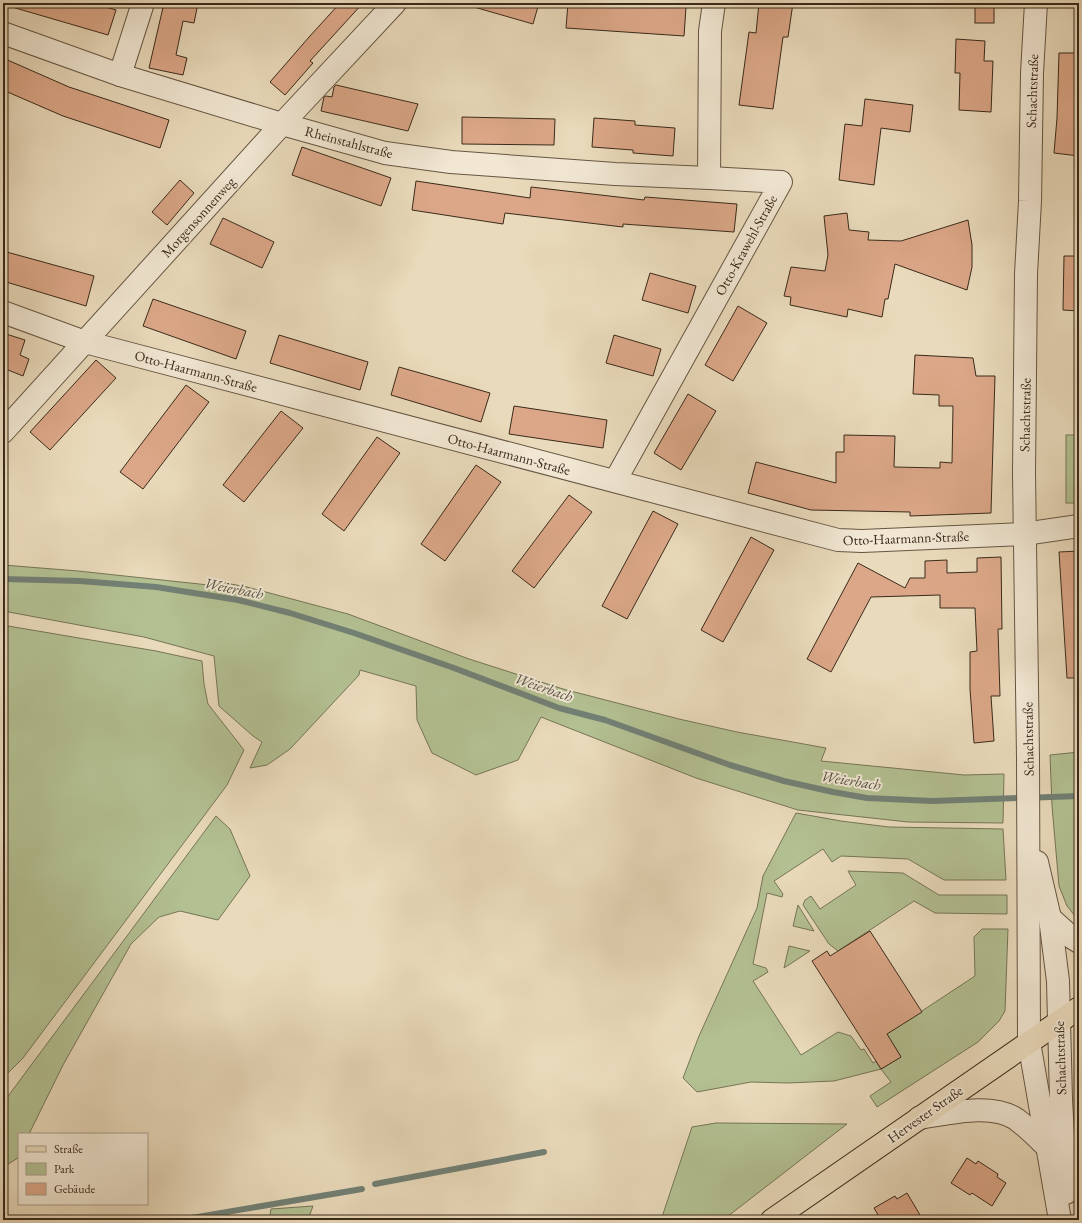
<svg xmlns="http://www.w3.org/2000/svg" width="1082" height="1223" font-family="'EB Garamond',serif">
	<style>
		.green { fill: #b3c092; stroke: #767556 }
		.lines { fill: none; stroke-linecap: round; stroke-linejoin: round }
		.stream { stroke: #728075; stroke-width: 6 }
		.building { fill: #dba788; stroke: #3a2a1a }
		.minor-casing { stroke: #665642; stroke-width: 24 }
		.major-casing { stroke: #3a2a1a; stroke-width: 24 }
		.minor { stroke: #f1e7d3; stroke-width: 22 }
		.major { stroke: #e9dabb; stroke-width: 22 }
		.labels { text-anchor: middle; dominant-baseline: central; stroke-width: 4; stroke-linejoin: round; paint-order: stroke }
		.street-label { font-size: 14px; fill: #3a2a1a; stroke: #f1e7d3 }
		.water-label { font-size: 15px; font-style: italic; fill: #514e40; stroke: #f1e7d3 }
	</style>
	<rect width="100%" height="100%" fill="#e9dabb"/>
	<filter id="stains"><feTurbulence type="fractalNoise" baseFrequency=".005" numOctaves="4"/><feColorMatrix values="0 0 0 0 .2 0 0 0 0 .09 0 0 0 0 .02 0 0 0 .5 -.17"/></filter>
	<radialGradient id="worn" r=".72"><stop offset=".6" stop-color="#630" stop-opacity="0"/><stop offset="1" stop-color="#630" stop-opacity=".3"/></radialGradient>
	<g class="green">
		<rect x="1066" y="435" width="13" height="68"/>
		<polygon points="3,565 78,571 218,586 220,582 247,587 348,614 469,659 563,689 679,719 737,732 826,748 821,761 964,775 1004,774 1003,823 908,822 798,810 696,778 541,717 518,760 476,775 432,753 417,720 416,686 360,670 359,675 290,749 267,765 250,768 262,742 253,736 219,706 214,656 144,637 3,611"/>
		<polygon points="8,626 156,651 202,661 204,684 208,704 244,750 227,785 23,1058 3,1078 3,627"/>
		<polygon points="1079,752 1079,921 1067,906 1059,886 1052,806 1050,755"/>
		<polygon points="796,813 841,821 889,827 1003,829 1006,880 944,880 908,859 841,856 832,862 823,849 774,881 783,894 782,897 767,893 753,964 766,968 768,972 753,981 801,1055 838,1032 851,1036 861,1050 864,1049 873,1063 876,1061 881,1069 901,1057 887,1034 975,976 974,937 982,929 1008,929 1005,1011 999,1021 978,1042 877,1107 870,1096 891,1082 881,1069 834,1081 788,1083 751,1082 697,1092 683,1078 699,1036 757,908 763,876"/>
		<polygon points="216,816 230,829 250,876 218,920 180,911 159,917 131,944 63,1065 29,1134 19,1134 19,1155 18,1158 3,1167 3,1103"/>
		<polygon points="848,871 903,873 939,895 1007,895 1007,914 935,913 914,901 838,951 829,944 803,905 805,900 811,896 820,909 856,885"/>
		<polygon points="798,905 814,931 793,926"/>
		<polygon points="789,946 810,951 784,968"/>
		<polygon points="716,1123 847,1124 723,1220 661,1220 692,1127"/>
		<polygon points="313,1206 308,1220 269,1220 271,1209"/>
	</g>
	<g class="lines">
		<g class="stream">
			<polyline points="3,579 80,581 156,587 238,600 290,613 354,633 454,668 559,708 605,720 730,765 784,781 833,792 867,798 932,801 1079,796"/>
			<polyline points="375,1184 544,1152"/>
			<polyline points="180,1220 362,1189"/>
		</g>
	</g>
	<g class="building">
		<polygon points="13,3 92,3 116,10 108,35 12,7"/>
		<polygon points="164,3 198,3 194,23 183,21 176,55 187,58 183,75 149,68"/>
		<polygon points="340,3 363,3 310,61 313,63 285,95 270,82 310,36"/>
		<polygon points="475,3 539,3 533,24 474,7"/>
		<polygon points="568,3 623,3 686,7 684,36 566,28"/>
		<polygon points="759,3 793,3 788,37 783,37 773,109 739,105 749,32 756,33"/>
		<rect x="975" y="3" width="19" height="20"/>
		<polygon points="956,39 985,41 984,61 993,61 991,112 959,110 960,73 955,73"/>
		<polygon points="1059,53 1079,53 1079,156 1054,153 1057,118"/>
		<polygon points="3,58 69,87 169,120 160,148 63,116 3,90"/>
		<polygon points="336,85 418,104 408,131 321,111 324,97 326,96 332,97 334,87"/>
		<polygon points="865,99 913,105 910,132 881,128 874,185 839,180 845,124 862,126"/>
		<polygon points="462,117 555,119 554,145 462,144"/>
		<polygon points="594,118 635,121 635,125 675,128 673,156 633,153 633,150 592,147"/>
		<polygon points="302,147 391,178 381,206 292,175"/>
		<polygon points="180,180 194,193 167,225 152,212"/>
		<polygon points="416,181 530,198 531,187 644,200 645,197 737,204 734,232 623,224 623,227 505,213 503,224 412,210"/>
		<polygon points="847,213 849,230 869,232 868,240 901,241 968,220 972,245 972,267 967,290 895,264 888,299 885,299 882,317 848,309 847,317 790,305 791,297 784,296 791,267 825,271 828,255 824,216"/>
		<polygon points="223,218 274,242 262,268 210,244"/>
		<polygon points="3,251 94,276 86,306 3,281"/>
		<polygon points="1064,256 1079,256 1079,311 1063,310"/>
		<polygon points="650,273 696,286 688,313 642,300"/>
		<polygon points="153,299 246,331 236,359 143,326"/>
		<polygon points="738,306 767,323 733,381 705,365"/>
		<polygon points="3,333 25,340 20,355 29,359 23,376 3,368"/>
		<polygon points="279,335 368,362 360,390 270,363"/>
		<polygon points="614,335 661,349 653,376 606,363"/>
		<polygon points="915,355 973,358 976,376 995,376 991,513 910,516 910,512 811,510 748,493 756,462 836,483 836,452 844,452 844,435 895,436 894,467 940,468 940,462 952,463 953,406 939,406 939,395 913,394"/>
		<polygon points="96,360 116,378 50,450 30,432"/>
		<polygon points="399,367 490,393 481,422 391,395"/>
		<polygon points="186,385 209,402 143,489 120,472"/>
		<polygon points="688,394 716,411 681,470 654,453"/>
		<polygon points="514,406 607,420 603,448 509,434"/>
		<polygon points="281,411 303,428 244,502 223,485"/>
		<polygon points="377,437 400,453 344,531 322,514"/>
		<polygon points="476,465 501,482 445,561 421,544"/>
		<polygon points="569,495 592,512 534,588 512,571"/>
		<polygon points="653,511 678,524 627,619 602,606"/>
		<polygon points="751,537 774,550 723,642 701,630"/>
		<polygon points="1079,551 1079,678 1067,678 1059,552"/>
		<polygon points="1001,557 1002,629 998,629 1000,696 991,696 994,741 974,743 970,689 970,652 977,651 975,608 940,608 940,595 871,597 831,672 807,659 858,563 905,588 910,578 925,578 925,561 947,560 947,573 977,572 977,558"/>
		<polygon points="870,931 922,1012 887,1034 901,1057 881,1069 812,961 827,951 830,956"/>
		<polygon points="967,1158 976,1164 978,1161 998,1174 997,1177 1006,1183 992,1206 972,1193 970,1195 951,1183"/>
		<polygon points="907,1193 923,1220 881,1220 874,1208 895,1196 897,1199"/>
	</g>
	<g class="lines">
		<g class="minor-casing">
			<g id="minor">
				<polyline points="1036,3 1032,73 1030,201 1026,274 1024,473 1028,757 1029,1042 1060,1220"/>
				<polyline points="3,33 120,75 282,124 385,153 451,162 615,174 709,178 781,182 615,481"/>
				<polyline points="120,75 143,3"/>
				<polyline points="709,178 710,31 714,3"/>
				<polyline points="3,312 85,342 838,540 862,541 1024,534 1079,526"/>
				<polyline points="3,432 282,124 395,3"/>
				<polyline points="1037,862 1050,918 1058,981 1061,1099 1066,1193"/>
				<polyline points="1050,918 1071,937 1079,942"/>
				<path d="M919,1118C947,1114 991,1102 1016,1119C1027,1127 1037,1137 1046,1146"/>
			</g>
		</g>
		<g class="major-casing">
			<polyline id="major" points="772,1220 1079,1008"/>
		</g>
		<use href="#minor" class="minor"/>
		<use href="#major" class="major"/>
	</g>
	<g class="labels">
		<g class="street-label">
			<text transform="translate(1032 91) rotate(-88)">Schachtstraße</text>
			<text transform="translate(349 142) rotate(15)">Rheinstahlstraße</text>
			<text transform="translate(198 217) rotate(-48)">Morgensonnenweg</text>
			<text transform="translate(746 245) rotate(-61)">Otto-Krawehl-Straße</text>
			<text transform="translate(196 371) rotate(15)">Otto-Haarmann-Straße</text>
			<text transform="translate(1025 415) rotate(-89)">Schachtstraße</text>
			<text transform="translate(509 454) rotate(15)">Otto-Haarmann-Straße</text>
			<text transform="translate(906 538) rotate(-2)">Otto-Haarmann-Straße</text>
			<text transform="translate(1028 739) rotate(-91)">Schachtstraße</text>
			<text transform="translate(1060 1058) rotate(-92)">Schachtstraße</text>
			<text transform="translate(925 1114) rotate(-35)">Hervester Straße</text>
		</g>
		<g class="water-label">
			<text transform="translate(234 588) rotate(11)">Weierbach</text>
			<text transform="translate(544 687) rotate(19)">Weierbach</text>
			<text transform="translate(851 780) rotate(9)">Weierbach</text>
		</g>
	</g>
	<rect width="1082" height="1223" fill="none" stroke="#e9dabb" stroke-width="16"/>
	<rect x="4" y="4" width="1074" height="1215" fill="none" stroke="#3a2a1a" stroke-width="2"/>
	<rect x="8" y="8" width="1066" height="1207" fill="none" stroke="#3a2a1a"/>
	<rect x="18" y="1133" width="130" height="72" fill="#f1e7d3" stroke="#a89b89"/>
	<rect x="26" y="1146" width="20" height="6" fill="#e9dabb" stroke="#a89b89"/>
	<text x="54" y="1153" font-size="12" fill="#3a2a1a">Straße</text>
	<rect x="26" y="1163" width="20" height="12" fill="#b3c092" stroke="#a89b89"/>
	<text x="54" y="1173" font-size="12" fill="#3a2a1a">Park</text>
	<rect x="26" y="1183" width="20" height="12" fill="#dba788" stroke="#a89b89"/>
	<text x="54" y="1193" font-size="12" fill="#3a2a1a">Gebäude</text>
	<rect width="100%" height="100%" filter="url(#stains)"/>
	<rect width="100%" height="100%" fill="url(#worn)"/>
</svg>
